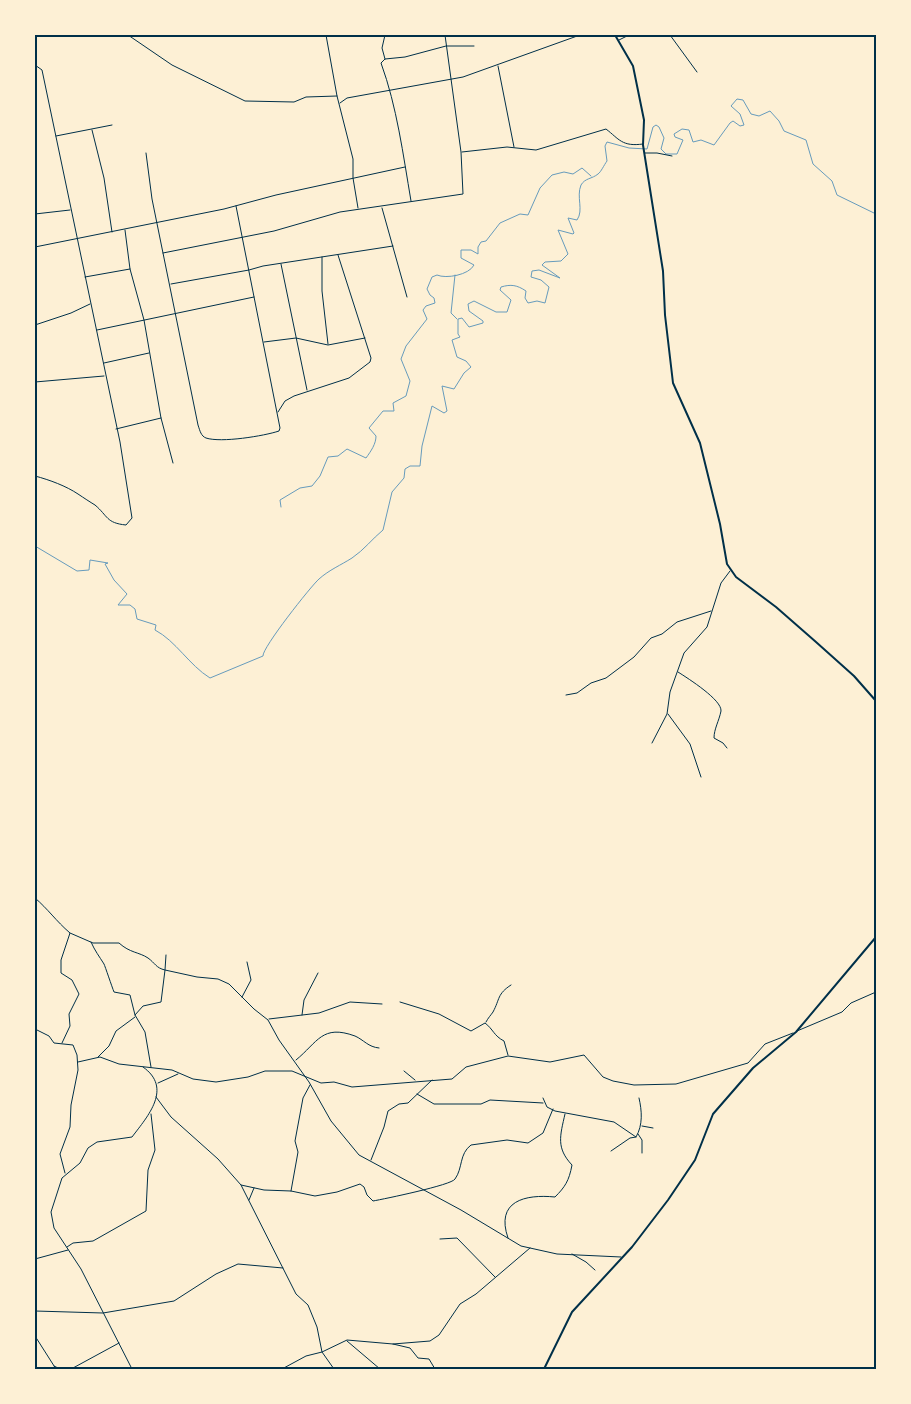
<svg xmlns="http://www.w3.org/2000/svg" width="911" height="1404" font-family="Montserrat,sans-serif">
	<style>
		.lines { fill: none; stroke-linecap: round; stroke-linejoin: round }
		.stream { stroke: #669bbc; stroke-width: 1 }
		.minor { stroke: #003049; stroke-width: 1 }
		.tertiary { stroke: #003049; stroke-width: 2 }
		.neatline { fill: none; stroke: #003049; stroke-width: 2 }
	</style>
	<rect width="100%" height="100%" fill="#fdf0d5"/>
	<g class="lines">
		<g class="stream">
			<polyline points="455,275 451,313 457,319"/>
			<path d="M281,507L280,500L300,488L312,486L320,476L328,457L338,456L347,449L366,458C371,451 376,444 376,436L369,428L383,411H394L393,403L406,396L410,381L401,359L406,346L427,319L423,310L426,306L435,303L434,298L430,295L427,289L432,277L437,275C446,279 469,275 474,265L461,258V250H471L478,254V247L481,242L486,241L500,223L520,214L528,215L540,188L552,175L564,172L573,174L582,168L591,176"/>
			<path d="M35,546L77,571L89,570L90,560L108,563L105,564L114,580L127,594L118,605H130L135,609L137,619L156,625L155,630C176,641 189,665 210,678L263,656C262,648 311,586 319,579C329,570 341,565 352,558C364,550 372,539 383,530L392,492L404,478L405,469L410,466H420L422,446L432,406L444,413L447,411L442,386L454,389L464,373L471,367L466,361L457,357L452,340L460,337L458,334V319L462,318L469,327L483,323V321L469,311L468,304L474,301L496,312H507L511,300L500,290L501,287C511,284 517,285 526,291L525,298L528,303L537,301L545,303L549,287L541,280L531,277L532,271L539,270L560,278L542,265L545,262L561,261L568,254L558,230L573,234L574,233L568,218L577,220C584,210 576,197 581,185C585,178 592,179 598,174C601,172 604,165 607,161L605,146L607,142L629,148L647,149L653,127L656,125L659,127L664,138L661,149L666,154H677L683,140L675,137L674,134L682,129L689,130L693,142L701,140L714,145L730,123L733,121L740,126L744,125L740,114L731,106L737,99L743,100L751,114L759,116L770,111L779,121L784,131L806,140L813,164L832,181L837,195L876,214"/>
		</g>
		<g class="minor">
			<polyline points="128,35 172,65 245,101 294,102 306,97 337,96"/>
			<polyline points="326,35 337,96 353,159 353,178 358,208"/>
			<polyline points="385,35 382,48 385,59"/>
			<polyline points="670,35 697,72"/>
			<polyline points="619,40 629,35"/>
			<path d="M35,65L42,70L120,442L132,518L126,525C106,523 108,516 95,505C90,502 84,498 78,494C66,486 50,480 35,476"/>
			<polyline points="498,66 514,147"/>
			<polyline points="340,103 347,98 463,77 580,35"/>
			<polyline points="92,130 104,178 112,232"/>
			<polyline points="56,136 112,125"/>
			<path d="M462,152L507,147L536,150L606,129C619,139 622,147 643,144"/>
			<path d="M146,153L152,199L198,425C200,431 201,436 206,438C221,443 264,436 279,431L280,428L236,206"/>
			<polyline points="645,153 657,153 672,156"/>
			<path d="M411,201C403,154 397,107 381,63L385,59L405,57L446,46H474"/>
			<polyline points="382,208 407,297"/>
			<polyline points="35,214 70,210"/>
			<polyline points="125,230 130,269 144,320 161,418 173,463"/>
			<polyline points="35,247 224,209 276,195 405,167"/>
			<polyline points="163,253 274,231 340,212 463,194 461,152 445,35"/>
			<polyline points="322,257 322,291 328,344"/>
			<polyline points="281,264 307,390"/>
			<polyline points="85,277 130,269"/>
			<polyline points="171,284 249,270 263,266 393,246"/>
			<polyline points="35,325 71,313 90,304"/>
			<polyline points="97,330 254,297"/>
			<polyline points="264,342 296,338 328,345 365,338"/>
			<polyline points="104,363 149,353"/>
			<polyline points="35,382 104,376"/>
			<polyline points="278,412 285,401 294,396 349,378 370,362 371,358 338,255"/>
			<polyline points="116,429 161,418"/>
			<path d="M678,672C689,679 722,700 721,711C719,721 714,729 714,738L723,743L727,748"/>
			<polyline points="566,695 577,693 591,683 606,678 634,657 651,638 662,634 677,622 711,611"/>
			<polyline points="668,714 690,744 701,777"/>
			<polyline points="652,743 667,714 670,692 684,653 707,627 721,583 730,571"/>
			<path d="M35,898C48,909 56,921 70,933L61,960V973L72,980L79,994L69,1014L70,1026L62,1043"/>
			<path d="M70,933L93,943H119C130,953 139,952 148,958C155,963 156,968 165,970L166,955"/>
			<path d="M91,942C95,951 99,956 104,964C105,966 112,987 114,992L130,995L135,1015L145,1032L151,1067"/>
			<polyline points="242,997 251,980 247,962"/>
			<path d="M400,1002L439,1014L471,1031L485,1023C493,1029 494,1036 504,1041L508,1055"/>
			<polyline points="135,1015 143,1006 161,1002 165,970 197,977 218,979 229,984 254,1009 268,1020 279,1040 309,1082 331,1121 359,1155 461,1210 521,1246 557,1254 621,1257"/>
			<polyline points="302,1015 304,1000 318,973"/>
			<polyline points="269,1019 319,1013 350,1002 382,1004"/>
			<path d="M486,1022C488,1018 491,1015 493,1012C500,999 497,994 511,985"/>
			<polyline points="35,1029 49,1036 54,1043 73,1045 77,1055 78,1070 71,1105 70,1127 60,1154 65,1173"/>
			<polyline points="797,1031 842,1012 851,1003 876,992"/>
			<polyline points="98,1057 109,1046 116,1031 135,1017"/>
			<path d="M296,1060C318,1042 322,1024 355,1036C364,1040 368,1047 379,1048"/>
			<polyline points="78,1062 100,1057 119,1064 172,1070 193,1079 216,1082 248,1077 265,1071 292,1071 321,1083 334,1082 352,1087 452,1079 466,1067 508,1056 550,1062 584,1055 603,1077 613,1081 634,1085 676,1084 748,1063 765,1044 793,1033"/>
			<polyline points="404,1071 415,1080"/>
			<polyline points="158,1083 178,1074"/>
			<polyline points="417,1094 434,1104 481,1104 490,1100 543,1103"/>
			<path d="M156,1097L171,1117L218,1159L241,1185L264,1190L291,1191L315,1196L337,1192L360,1184L364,1187L367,1195L373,1201C384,1199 452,1185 455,1179C463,1168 459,1154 471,1145L507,1140L528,1143L543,1133L553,1109"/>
			<polyline points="543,1098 547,1107 555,1111 614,1122 636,1137"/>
			<polyline points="642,1126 653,1128"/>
			<polyline points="638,1134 642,1140 642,1153"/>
			<path d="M611,1151L630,1138L636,1137C643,1125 642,1111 639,1098"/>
			<polyline points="371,1160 384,1127 388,1111 399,1104 408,1103 432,1080"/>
			<polyline points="241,1185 296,1294 308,1305 317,1327 322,1352 334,1369"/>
			<polyline points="291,1191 298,1152 295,1141 303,1098 310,1085"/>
			<polyline points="249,1200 254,1188"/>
			<path d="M508,1238C495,1201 525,1194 555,1197C565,1187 569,1181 572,1165C556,1148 560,1136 565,1114"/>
			<polyline points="440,1239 457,1238 495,1277"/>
			<polyline points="67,1247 73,1243 93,1241 146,1211 148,1170 155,1150 151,1114"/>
			<polyline points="572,1254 586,1262 595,1270"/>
			<polyline points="35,1259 68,1250"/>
			<polyline points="35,1311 103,1313 174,1301 216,1274 238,1264 283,1268"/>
			<polyline points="35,1336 56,1369"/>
			<polyline points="347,1341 380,1369"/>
			<polyline points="393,1344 430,1341 439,1335 460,1304 476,1294 530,1248"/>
			<polyline points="54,1366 60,1369"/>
			<polyline points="73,1368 119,1343"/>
			<polyline points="67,1369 77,1369"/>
			<path d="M132,1369L81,1269L54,1228L51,1212L62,1178L80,1163L88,1148L97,1142L132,1137C148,1116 173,1088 143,1067"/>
			<polyline points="282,1369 306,1356 322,1352 347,1340 393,1344 410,1348 418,1358 429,1359 435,1369"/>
		</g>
		<g class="tertiary">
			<polyline points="615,35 633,66 644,120 643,145 663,271 665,315 673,383 700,443 720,524 727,564 736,577 776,607 816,642 854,676 876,701"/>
			<polyline points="544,1369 572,1312 632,1247 668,1200 695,1160 713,1114 753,1068 796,1032 876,937"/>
		</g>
	</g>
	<rect width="911" height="1404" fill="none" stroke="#fdf0d5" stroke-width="72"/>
	<rect x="36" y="36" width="839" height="1332" class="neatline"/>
</svg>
